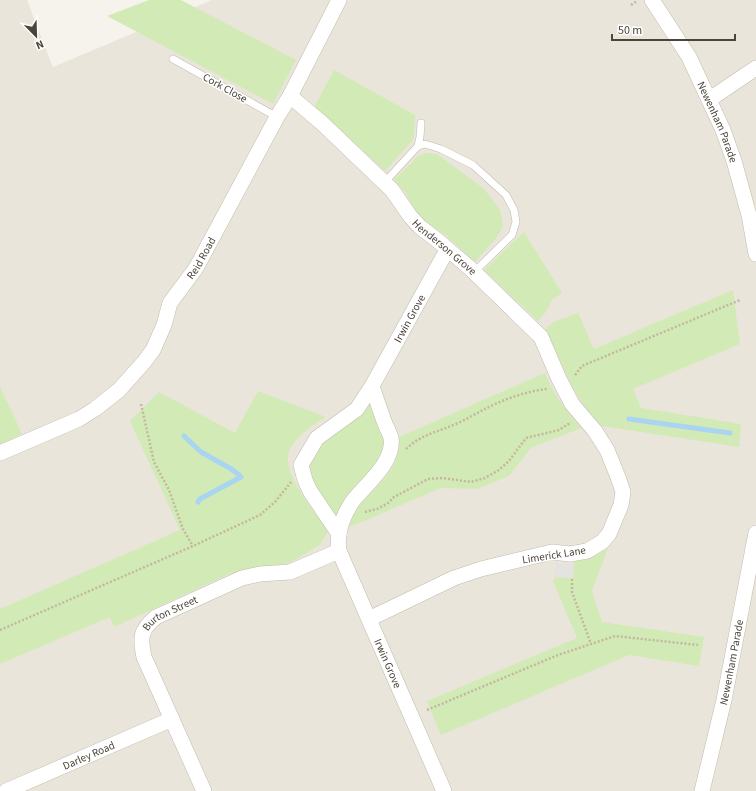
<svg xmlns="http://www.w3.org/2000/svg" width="756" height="791" font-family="'Source Sans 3',sans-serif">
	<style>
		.residential { fill: #eae5da }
		.green { fill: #d2eab5 }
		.parking { fill: #e5e3e0 }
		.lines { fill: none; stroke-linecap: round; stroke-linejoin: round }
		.stream { stroke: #a9d4f2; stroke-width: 5 }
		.lane-casing { stroke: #c2bbae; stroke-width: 8 }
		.street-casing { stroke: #c2bbae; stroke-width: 16 }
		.path { stroke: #c4b79f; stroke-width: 2.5; stroke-dasharray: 2 2; stroke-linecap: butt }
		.lane { stroke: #fff; stroke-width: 7 }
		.street { stroke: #fff; stroke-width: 15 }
		.labels { text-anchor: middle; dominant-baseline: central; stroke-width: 3; stroke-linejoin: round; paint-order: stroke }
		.street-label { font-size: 11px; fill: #4b4439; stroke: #fff }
	</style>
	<rect width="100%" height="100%" fill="#f6f3ec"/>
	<polygon class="residential" points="0,0 27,0 53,67 212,0 756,0 756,791 0,791"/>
	<g class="green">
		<polygon points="149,0 181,0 296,60 273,104 107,16"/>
		<polygon points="334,70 415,115 414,137 412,141 385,171 317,109 315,106"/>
		<polygon points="426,153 437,154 484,189 500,210 503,226 497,237 475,262 447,236 421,219 416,213 406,193 394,180 417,157"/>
		<polygon points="524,232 562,293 552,300 545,313 538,321 484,270"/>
		<polygon points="733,290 740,344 633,389 641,408 741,424 739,447 602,426 587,410 573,388 545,329 554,322 578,313 594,349"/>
		<path d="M545,373C553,394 567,411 581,428L531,448L509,476L477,489L441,488L350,527C353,501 383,488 394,464C398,457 398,445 399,437Z"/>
		<polygon points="0,387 22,434 0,444"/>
		<path d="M258,391L326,417C313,425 299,434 291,447C277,469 316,514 328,531L320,545L289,563L257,567L229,574L114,627L110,617L0,664V609L180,530L130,421L159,392L235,433Z"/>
		<polygon points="370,398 385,439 384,452 336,522 310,481 307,464 318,446"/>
		<polygon points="608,548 592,591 602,622 704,637 699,666 629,655 441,735 427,701 577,638 553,581 555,577 573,578 574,563 576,561 586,560"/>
	</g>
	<polygon class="parking" points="555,563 574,563 573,578 555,577"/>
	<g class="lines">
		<g class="stream">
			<polyline points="629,419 730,433"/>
			<polyline points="184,436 201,452 233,470 241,477 200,499 198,502"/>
		</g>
		<g class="lane-casing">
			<g id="lane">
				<polyline points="173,59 277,117"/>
				<polyline points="418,146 420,137 421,123"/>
				<polyline points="384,183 418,146 425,144 441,149 473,165 506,195 514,210 516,222 512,235 474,272"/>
			</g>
		</g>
		<g class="street-casing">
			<g id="street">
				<path id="s1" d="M652,0L689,57L723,130L734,161L749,215L756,254"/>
				<path id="s2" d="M290,96L323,124L392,190L410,216L420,227L437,240L471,269L541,337L559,379L572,404L595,431L607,450L618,477L623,492L621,505L609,534L602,542L587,551L570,554L552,552L481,569L454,578L369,619"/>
				<polyline points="710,99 756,68"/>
				<path id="s3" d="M372,386C376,398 380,410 384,421C386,427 390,433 391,438C395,462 365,485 352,502C343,516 336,534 339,551L444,791"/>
				<path id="s4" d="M0,453L79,419L95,409L119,390L144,362L153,350L164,325L170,303L196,268L277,117L290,96L339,0"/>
				<path id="s5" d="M339,534L310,491L305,480L301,465L317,438L357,409L372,386L447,250"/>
				<path id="s6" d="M6,791L172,719"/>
				<path id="s7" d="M204,791L144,657C140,638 140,630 156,617L242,578L260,574L290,572L339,551"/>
				<path id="s8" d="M702,791L724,700L756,533"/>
			</g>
		</g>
		<g class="path">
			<polyline points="631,5 637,1"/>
			<polyline points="575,375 582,366 740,300"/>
			<polyline points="141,404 154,462 169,490 183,529 193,546"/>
			<path d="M406,449C423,433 439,432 458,423C467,419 475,414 483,410C502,400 526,391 547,389"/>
			<polyline points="365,512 377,509 387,504 394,497 428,479 443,478 471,482 485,478 499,470 509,461 526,438 559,430 570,423"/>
			<polyline points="572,579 572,592 591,644"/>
			<polyline points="0,630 193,546 260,515 275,502 291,482"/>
			<polyline points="427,710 558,655 615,636 698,645"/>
		</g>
		<use href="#lane" class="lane"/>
		<use href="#street" class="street"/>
	</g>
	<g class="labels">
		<g class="street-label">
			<text transform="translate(225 88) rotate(29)">Cork Close</text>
			<text stroke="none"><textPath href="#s1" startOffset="139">Newenham Parade</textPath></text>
			<text stroke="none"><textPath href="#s2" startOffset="217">Henderson Grove</textPath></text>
			<text stroke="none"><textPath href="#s4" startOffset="293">Reid Road</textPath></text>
			<text stroke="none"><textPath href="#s5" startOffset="265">Irwin Grove</textPath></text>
			<text transform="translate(554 555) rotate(-9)">Limerick Lane</text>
			<text stroke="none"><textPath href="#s7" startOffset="206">Burton Street</textPath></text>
			<text stroke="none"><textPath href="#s8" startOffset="132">Newenham Parade</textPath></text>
			<text stroke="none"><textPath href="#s3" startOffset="307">Irwin Grove</textPath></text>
			<text stroke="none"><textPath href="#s6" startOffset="90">Darley Road</textPath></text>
		</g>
	</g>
	<g transform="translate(36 36) rotate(157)" stroke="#ffffff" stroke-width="3" paint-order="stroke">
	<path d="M0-3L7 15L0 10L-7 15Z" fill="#4b4439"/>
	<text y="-6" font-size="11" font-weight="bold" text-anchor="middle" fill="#4b4439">N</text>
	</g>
	<path d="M612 34v6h123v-6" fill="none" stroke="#4b4439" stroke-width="2"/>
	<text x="618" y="34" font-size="12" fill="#4b4439" stroke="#ffffff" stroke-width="3" paint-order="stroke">50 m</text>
</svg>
